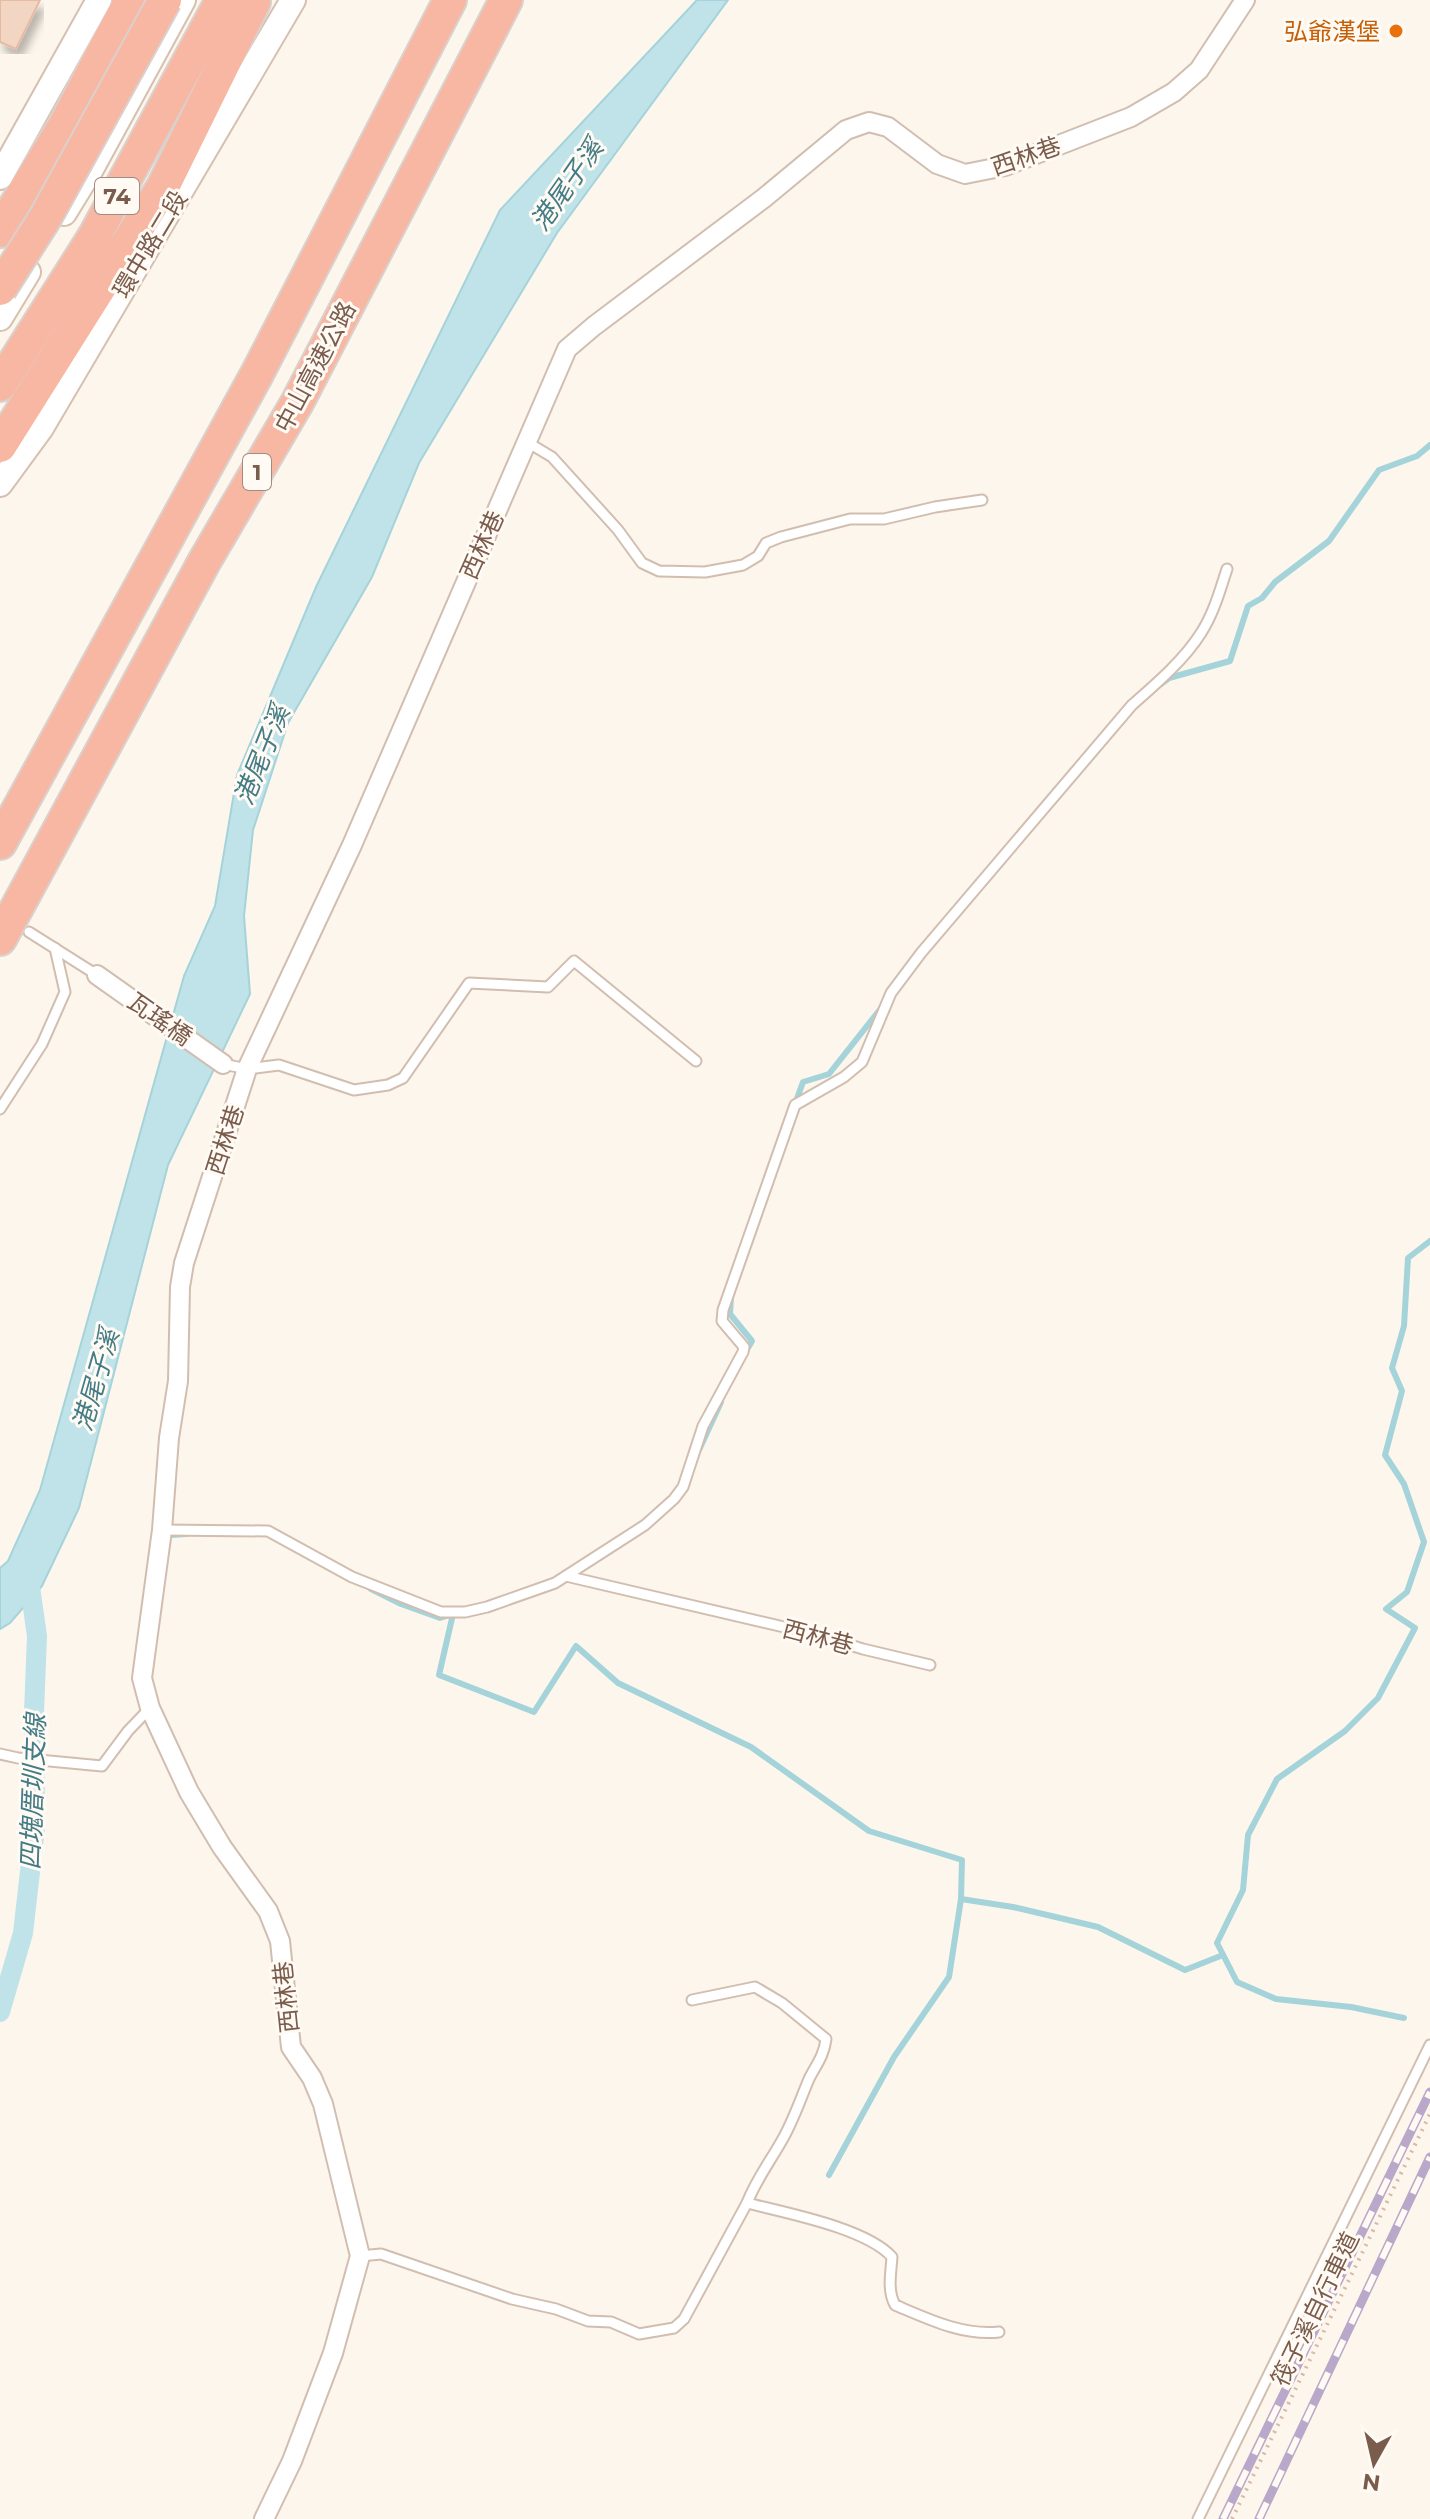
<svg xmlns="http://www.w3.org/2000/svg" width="1430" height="2519" font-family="Montserrat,'Noto Sans TC',sans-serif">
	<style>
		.water { fill: #bfe3e8; stroke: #a5d3da; stroke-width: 2 }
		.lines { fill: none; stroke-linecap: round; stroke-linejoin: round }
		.stream { stroke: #a5d3da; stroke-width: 6 }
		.canal { stroke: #bfe3e8; stroke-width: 20 }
		.building { fill: #f3d5c3; stroke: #e6bba3; stroke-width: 2; filter: url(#shadow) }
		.lane-casing { stroke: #d1beb0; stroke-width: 13 }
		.street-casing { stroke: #d1beb0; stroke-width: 22 }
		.secondary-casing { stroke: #d6c0b0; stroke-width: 28 }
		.highway-casing { stroke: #dad1cd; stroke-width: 36 }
		.path { stroke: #d9b8a5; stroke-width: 4; stroke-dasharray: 2 6; stroke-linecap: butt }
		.lane { stroke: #fff; stroke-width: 9 }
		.street { stroke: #fff; stroke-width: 18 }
		.secondary { stroke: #fff; stroke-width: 24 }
		.highway { stroke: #f7b7a3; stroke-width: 32 }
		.rail-casing { stroke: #b9a8c9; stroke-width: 9 }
		.rail { stroke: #fffaf3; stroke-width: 6; stroke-dasharray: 18; stroke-linecap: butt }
		.highway-bridge-casing { stroke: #dad1cd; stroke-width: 36; stroke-linecap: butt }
		.highway-bridge { stroke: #f7b7a3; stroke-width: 32 }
		.food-dot { fill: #e8710a; stroke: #fffaf3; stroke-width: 3 }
		.labels { text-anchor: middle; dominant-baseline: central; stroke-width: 6; stroke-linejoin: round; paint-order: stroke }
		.shield { fill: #fffaf3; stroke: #a28b7f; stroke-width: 2 }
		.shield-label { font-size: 22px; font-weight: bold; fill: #7a5c4d }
		.food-label { font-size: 24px; fill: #c56008; stroke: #fffaf3; text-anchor: end }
		.street-label { font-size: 24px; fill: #7a5c4d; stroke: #fffaf3 }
		.water-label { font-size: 26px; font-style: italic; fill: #437c86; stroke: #fffaf3 }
	</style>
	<defs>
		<filter id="shadow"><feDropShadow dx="5" dy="9" stdDeviation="4" flood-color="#0004"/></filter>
	</defs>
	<rect width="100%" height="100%" fill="#fdf6ec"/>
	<polygon class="water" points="697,0 728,0 557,233 419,463 372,577 288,723 253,830 244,916 250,994 168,1165 79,1508 42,1586 10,1623 0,1629 0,1568 8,1561 40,1490 184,976 215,906 237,775 316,587 500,210"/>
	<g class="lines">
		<g class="stream">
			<polyline points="1161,684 1169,678 1230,661 1248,606 1262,598 1275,582 1329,541 1379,470 1417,456 1430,445"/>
			<polyline points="795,1104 803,1082 829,1074 882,1007"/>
			<polyline points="731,1297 730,1314 752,1341 745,1353"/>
			<polyline points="699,1450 721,1402"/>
			<polyline points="171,1535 186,1534"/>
			<polyline points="371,1589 401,1604 440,1618 453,1614"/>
			<polyline points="453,1614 439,1675 534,1712 576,1646 618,1683 751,1747 869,1831 962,1860 961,1899 949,1977 894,2057 829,2175"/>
			<polyline points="961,1899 1013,1907 1098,1927 1185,1970 1223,1955"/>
			<polyline points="1404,2018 1351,2007 1276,1999 1237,1982 1217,1943 1243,1890 1248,1835 1277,1779 1345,1731 1378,1698 1415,1628 1386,1609 1407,1592 1424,1542 1404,1484 1385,1455 1402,1391 1392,1368 1404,1326 1408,1258 1430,1241"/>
		</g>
		<polyline class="canal" points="0,2012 23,1933 35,1828 34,1712 37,1636 28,1573"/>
	</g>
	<polygon class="building" points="0,0 40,0 16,49 0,42"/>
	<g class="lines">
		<g class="lane-casing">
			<g id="lane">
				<polyline points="527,442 552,457 618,530 642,563 659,571 705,572 743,565 758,556 766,543 781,537 850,519 884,519 935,507 982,500"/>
				<polyline points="29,932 97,975"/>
				<polyline points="223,1064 247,1069 279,1065 354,1090 388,1085 403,1078 469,983 548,987 574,961 696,1061"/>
				<polyline points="0,1109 42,1044 65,992 55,948"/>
				<path d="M162,1530L268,1531L352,1577L441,1612H465L487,1607L555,1583L645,1525L674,1499L683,1487L703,1426L743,1352L744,1347L722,1321L723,1310L795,1105L844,1077L862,1062L891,993L921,953L1132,705C1156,684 1184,660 1201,633C1214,613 1220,590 1227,569"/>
				<polyline points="566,1576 814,1634 863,1649 930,1665"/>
				<polyline points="0,1754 18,1758 102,1766 128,1731 150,1708"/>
				<path d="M692,2000L755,1987L782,2003L826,2039C824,2056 816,2065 809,2079C800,2100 793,2122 781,2142C769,2163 756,2180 747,2203"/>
				<path d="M360,2256L381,2254L512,2299L556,2309L588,2321L611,2322L639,2334L674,2328L684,2319L747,2203C786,2213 866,2228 892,2257C891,2273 887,2290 895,2305C928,2319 963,2336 999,2332"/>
				<polyline points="1198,2519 1430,2045"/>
			</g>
		</g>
		<g class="street-casing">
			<g id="street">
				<polyline points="97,975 223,1064"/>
				<polyline points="264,2519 292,2461 333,2353 360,2256 323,2104 312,2078 291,2047 280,1941 268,1911 222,1847 189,1792 150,1708 142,1678 162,1530 169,1438 178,1381 180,1287 184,1263 247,1069 352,845 567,349 594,326 764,198 846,130 869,122 888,127 937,164 965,174 1005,166 1131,117 1174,92 1199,70 1245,0"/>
			</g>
		</g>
		<g class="secondary-casing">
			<g id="secondary">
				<polyline points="0,177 99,0"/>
				<polyline points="64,213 91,169 183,0"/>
				<polyline points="0,318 28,272"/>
				<polyline points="0,484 41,428 293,0"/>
			</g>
		</g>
		<g class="highway-casing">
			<g id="highway">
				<polyline points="0,231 65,125 131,0"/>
				<polyline points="0,385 94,237 222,0"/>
				<polyline points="0,446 163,187 254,2"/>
				<polyline points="0,843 257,374 450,0"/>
				<polyline points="0,939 204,562 298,401 506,0"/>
			</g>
		</g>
		<polyline class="path" points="1232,2519 1430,2114"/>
		<use href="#lane" class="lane"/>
		<use href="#street" class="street"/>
		<use href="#secondary" class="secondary"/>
		<use href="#highway" class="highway"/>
		<g class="rail-casing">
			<g id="rail">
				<polyline points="1223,2519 1430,2092"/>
				<polyline points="1259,2519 1430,2157"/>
			</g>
		</g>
		<use href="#rail" class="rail"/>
		<g class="highway-bridge-casing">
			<polyline id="highway-bridge" points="0,289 45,218 165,0"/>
		</g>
		<use href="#highway-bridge" class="highway-bridge"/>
	</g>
	<circle class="food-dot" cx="1396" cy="31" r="8"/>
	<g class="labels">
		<g class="shield">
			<rect x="95" y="178" width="44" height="36" rx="6"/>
			<rect x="243" y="454" width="28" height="36" rx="6"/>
		</g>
		<g class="shield-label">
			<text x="117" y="196">74</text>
			<text x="257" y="472">1</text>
		</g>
		<g class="food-label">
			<text x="1380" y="31">弘爺漢堡</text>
		</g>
		<g class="street-label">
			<text transform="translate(1026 156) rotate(-19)">西林巷</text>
			<text transform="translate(150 244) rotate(-59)">環中路二段</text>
			<text transform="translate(315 367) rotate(-62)">中山高速公路</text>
			<text transform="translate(482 545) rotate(-66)">西林巷</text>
			<text transform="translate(160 1019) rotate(35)">瓦瑤橋</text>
			<text transform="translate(225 1140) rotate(-72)">西林巷</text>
			<text transform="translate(818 1637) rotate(15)">西林巷</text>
			<text transform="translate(286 1997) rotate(-96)">西林巷</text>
			<text transform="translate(1315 2309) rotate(-64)">筏子溪自行車道</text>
		</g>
		<g class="water-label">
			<text transform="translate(567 185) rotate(-55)">港尾子溪</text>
			<text transform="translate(262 755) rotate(-68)">港尾子溪</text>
			<text transform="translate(96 1380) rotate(-74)">港尾子溪</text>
			<text transform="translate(33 1792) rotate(-88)">四塊厝圳支線</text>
		</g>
	</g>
	<g transform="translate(1374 2463) rotate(188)" stroke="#fffaf3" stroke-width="6" paint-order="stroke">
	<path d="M0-6L14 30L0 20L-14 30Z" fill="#7a5c4d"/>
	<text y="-12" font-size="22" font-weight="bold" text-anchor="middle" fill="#7a5c4d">N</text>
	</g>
</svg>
